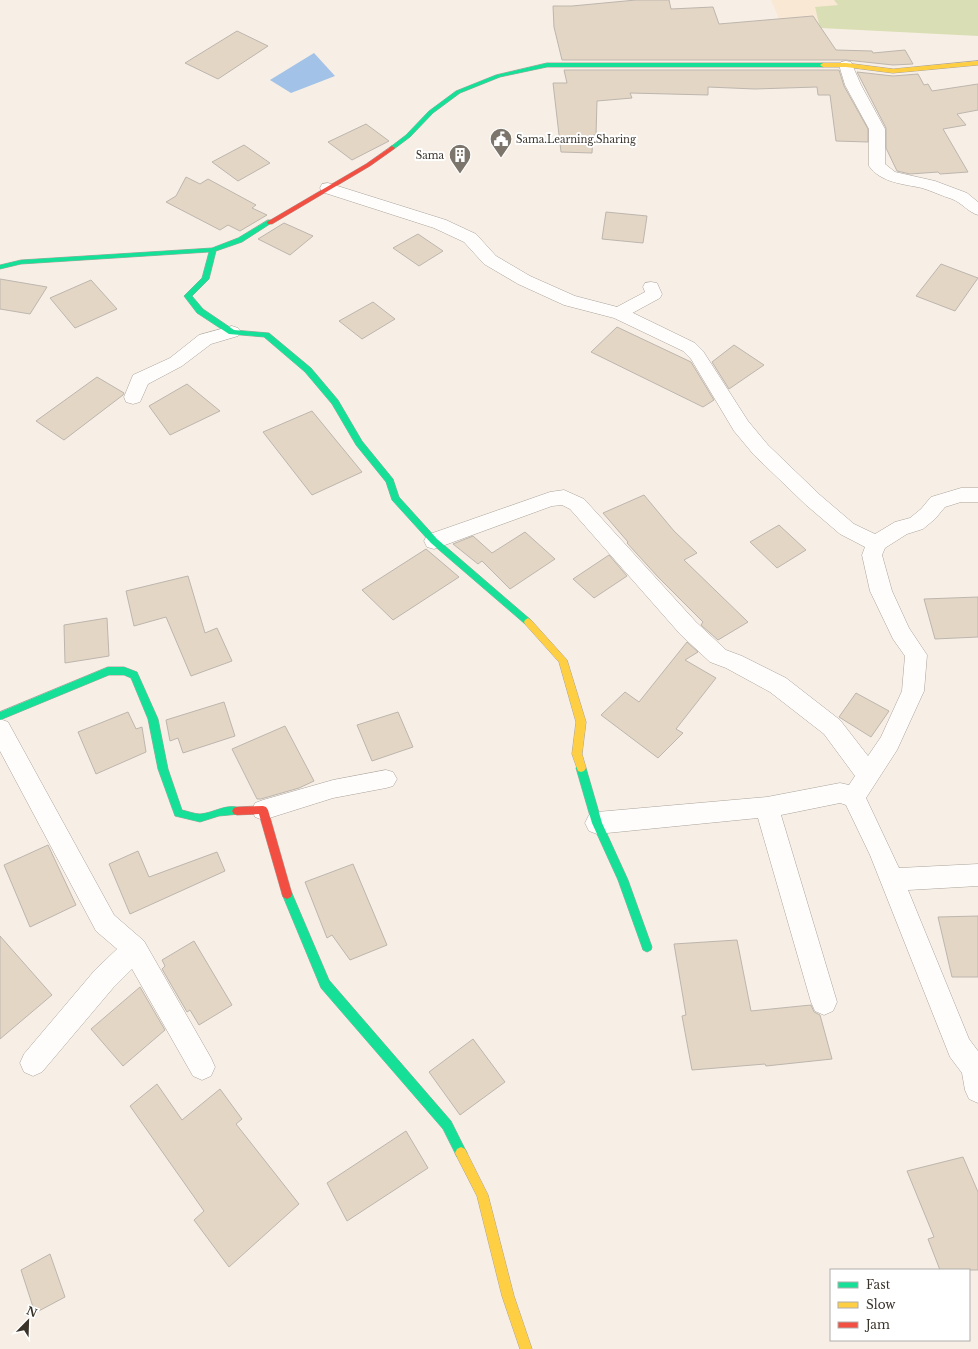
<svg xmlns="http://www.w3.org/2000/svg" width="978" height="1349" font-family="'Libre Baskerville',serif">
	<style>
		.built { fill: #f9e8d4 }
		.green { fill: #dadeb4 }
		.water { fill: #a2c2e8 }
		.building { fill: #e3d6c5; stroke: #bdb6ae }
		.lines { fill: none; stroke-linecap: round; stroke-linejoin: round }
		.lane-casing { stroke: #aaa39b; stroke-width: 1 }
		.street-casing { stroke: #aaa39b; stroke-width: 1 }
		.fast-casing { stroke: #aaa39b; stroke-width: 1 }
		.slow-casing { stroke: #aaa39b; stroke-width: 1 }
		.jam-casing { stroke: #aaa39b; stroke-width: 1 }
		.lane { fill: #fefdfb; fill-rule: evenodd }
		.street { fill: #fefdfb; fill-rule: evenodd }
		.fast { fill: #16e098; fill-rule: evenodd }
		.slow { fill: #ffcf43; fill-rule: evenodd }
		.jam { fill: #f24e42; fill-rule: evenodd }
		.labels { text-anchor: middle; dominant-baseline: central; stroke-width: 4; stroke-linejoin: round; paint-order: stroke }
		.far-poi-label { font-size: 10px; fill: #3a332a; stroke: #fff; text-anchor: start }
	</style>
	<rect width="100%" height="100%" fill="#f7efe5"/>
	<polygon class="built" points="771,0 834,0 839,5 815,8 826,56 787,38"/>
	<polygon class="green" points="834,0 978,0 978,36 820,28 815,7 838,5"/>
	<polygon class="water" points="314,53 335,76 291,93 270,80"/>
	<g class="building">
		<polygon points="636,0 669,0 671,9 713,7 719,24 813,16 836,50 872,51 873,53 905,50 913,64 893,65 846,60 562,60 554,27 553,6 572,6"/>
		<polygon points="237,31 268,46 218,79 185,63"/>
		<polygon points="564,70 839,70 844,86 868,129 868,142 836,141 830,95 818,95 817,87 755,89 708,87 708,95 630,93 632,98 597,101 596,135 593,135 592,153 561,152 553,83 567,83"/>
		<polygon points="857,72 893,76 918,74 924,85 928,84 932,91 978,84 978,110 957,114 966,125 943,129 968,172 940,174 938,172 910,174 897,171 886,148 886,128"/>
		<polygon points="366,124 389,141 352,160 328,142"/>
		<polygon points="244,145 270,163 238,181 212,162"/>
		<polygon points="186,177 200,184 208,179 256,205 252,208 267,215 240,231 228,225 220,230 166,202 176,196"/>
		<polygon points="606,212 647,216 643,243 602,239"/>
		<polygon points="284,223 313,236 290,255 258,239"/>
		<polygon points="418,234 443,251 419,266 393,248"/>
		<polygon points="941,264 978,278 955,311 916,296"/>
		<polygon points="0,279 47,287 30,314 0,309"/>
		<polygon points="91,280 117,309 75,328 50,298"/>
		<polygon points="373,302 395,319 362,339 339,321"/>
		<polygon points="617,327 691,362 714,400 703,407 591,352"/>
		<polygon points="734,345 764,365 729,389 712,362"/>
		<polygon points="97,377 124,393 123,395 64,440 36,421"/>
		<polygon points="187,384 220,411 170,435 149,406"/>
		<polygon points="312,411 362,472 312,495 263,432"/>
		<polygon points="644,495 674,531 697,553 684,560 748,622 718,640 701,625 703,622 658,577 627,543 628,542 603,513"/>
		<polygon points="779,525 806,550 777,568 750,542"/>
		<polygon points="525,532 555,559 510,589 482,561 478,564 453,544 473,536 492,553"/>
		<polygon points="426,549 459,577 393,620 362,590"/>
		<polygon points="609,555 627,576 594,598 573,579"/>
		<polygon points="188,576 205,633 217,628 232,661 191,676 166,617 134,626 126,591"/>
		<polygon points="978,597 978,637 935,639 924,599"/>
		<polygon points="107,618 109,656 65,663 64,625"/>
		<polygon points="687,642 698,652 685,660 716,678 676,729 683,733 658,758 601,715 625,692 639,702"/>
		<polygon points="856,693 889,711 871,737 839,717"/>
		<polygon points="224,702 235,736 183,753 178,738 170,741 166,720"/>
		<polygon points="128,712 136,729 142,727 146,752 96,774 78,732"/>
		<polygon points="398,712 413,747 372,761 357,725"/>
		<polygon points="285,726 314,781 299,788 261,799 257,799 232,749"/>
		<polygon points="48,845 76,905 30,927 4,865"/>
		<polygon points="138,851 149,877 217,852 225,871 130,914 109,864"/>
		<polygon points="353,864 387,945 350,960 332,935 327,938 305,882"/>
		<polygon points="978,916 978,977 952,977 938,917"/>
		<polygon points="0,936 52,995 0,1039"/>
		<polygon points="737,940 751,1011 811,1005 814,1012 820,1015 832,1059 766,1066 765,1064 692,1070 682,1016 686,1015 674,944"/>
		<polygon points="194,941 232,1005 199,1025 190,1010 187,1012 162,969 165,966 162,960"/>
		<polygon points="140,987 165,1030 123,1066 91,1029"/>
		<polygon points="473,1039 505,1082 460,1115 429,1072"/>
		<polygon points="157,1084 182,1120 220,1089 242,1119 236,1124 299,1204 229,1267 194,1220 204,1211 130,1106"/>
		<polygon points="406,1131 428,1168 347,1221 327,1183"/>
		<polygon points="963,1157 978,1192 978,1270 940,1270 928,1239 934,1237 907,1171"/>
		<polygon points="50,1254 65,1297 35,1313 21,1270"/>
	</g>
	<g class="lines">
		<g class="lane-casing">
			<g id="lane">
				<polygon points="651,282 657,283 662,294 660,298 625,317 619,318 613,317 611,313 613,309 645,292 643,287 645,283"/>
				<polygon points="386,770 393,772 397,779 393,786 386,788 333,798 263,820 255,817 252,810 255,803 263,800 333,780"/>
			</g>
		</g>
		<g class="street-casing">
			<g id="street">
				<path d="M846,61L851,62L861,85L885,129V164L895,172L935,181L967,193L978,202V215C968,212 962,203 952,199C942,196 932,191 922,188C904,184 881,183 869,166V129L845,85L839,65L841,62Z"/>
				<polygon points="328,183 446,220 476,234 496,256 530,276 575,296 625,309 695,343 703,351 748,421 768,445 820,495 854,524 875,534 895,522 910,518 921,509 931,497 961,488 978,488 978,502 961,502 945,507 935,519 923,529 907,534 885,548 882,555 892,591 909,628 927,655 924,691 897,750 866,798 899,868 978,864 978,886 908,890 969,1039 978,1051 978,1103 969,1099 965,1090 962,1073 950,1057 870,855 846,805 840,803 781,815 837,1002 833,1011 824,1015 815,1011 811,1002 758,818 597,834 589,831 585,823 589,815 597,812 767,797 840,783 849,785 855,776 824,734 770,692 726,668 710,662 680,634 570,509 562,505 552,506 434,549 427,547 424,541 427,535 550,492 564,490 584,499 696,622 726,650 742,656 786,678 840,720 868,756 881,737 902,691 905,656 893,639 870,591 862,555 865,547 840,534 806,505 754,455 734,431 691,359 683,351 614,318 564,305 518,284 484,264 464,242 434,228 322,192 320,188 322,184"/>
				<polygon points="232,326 238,328 241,332 238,336 211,344 182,366 148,384 140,402 133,404 126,402 124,397 133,375 170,358 199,335"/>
				<polygon points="0,719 8,722 114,915 144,941 211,1058 215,1067 211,1076 202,1080 193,1076 132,969 113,988 42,1072 33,1076 24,1072 20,1063 24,1054 95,970 117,949 96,931 0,751"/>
			</g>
		</g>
		<g class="fast-casing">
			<g id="fast">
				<polygon points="547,63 823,63 826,65 823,67 547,67 500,77 460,93 433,113 410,137 394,149 389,148 406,135 429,111 456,91 496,75"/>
				<polygon points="268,220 272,220 273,222 242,242 216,251 209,279 192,296 203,309 234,330 269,333 311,368 338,400 362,441 393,479 399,497 437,539 531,620 532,622 531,624 525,624 431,543 392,500 386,482 356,445 332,404 305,372 264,337 229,334 197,313 184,296 202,278 209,252 21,264 0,269 0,265 21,260 212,248 238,238"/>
				<path d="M108,667H124L137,672L158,719L168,769L182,810C187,811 195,814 200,814C214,813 226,803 240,808L242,811L240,814L219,816L200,822L175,816L158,769L148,719L131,678L124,675H109L0,720V712Z"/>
				<polygon points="581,764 584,765 586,768 602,823 628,880 652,947 651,950 647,952 643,950 642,947 618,880 592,823 576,768 578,765"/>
				<polygon points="287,889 291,891 329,980 451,1121 467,1153 465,1157 461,1159 457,1157 443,1129 321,988 282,894 283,891"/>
			</g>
		</g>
		<g class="slow-casing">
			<g id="slow">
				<polygon points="978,61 978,65 893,73 846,67 823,67 820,65 823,63 846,63 893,69"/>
				<polygon points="528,618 531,620 567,660 586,722 582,754 586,768 584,771 581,772 578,771 572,754 576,722 559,662 525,624 524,622 525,620"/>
				<polygon points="461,1147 465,1149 488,1195 514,1296 532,1349 520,1349 502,1296 477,1196 455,1153 457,1149"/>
			</g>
		</g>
		<g class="jam-casing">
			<g id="jam">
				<polygon points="392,146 395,148 394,149 370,166 272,224 268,224 267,222 366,164"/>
				<polygon points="263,806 266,807 268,810 292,894 291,897 287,899 283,897 282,894 259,814 237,815 234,814 232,811 234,808 237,807"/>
			</g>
		</g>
		<use href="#lane" class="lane"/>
		<use href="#street" class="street"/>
		<use href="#fast" class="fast"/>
		<use href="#slow" class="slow"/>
		<use href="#jam" class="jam"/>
	</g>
	<defs>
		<g id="civic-pin" transform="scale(1.15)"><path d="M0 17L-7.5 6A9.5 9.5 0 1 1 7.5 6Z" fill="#7c756b" stroke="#fff"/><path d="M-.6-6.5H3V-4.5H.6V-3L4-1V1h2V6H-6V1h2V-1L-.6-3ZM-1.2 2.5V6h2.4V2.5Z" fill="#fff"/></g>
		<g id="building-pin" transform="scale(1.15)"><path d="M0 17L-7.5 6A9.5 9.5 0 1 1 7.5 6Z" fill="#7c756b" stroke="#fff"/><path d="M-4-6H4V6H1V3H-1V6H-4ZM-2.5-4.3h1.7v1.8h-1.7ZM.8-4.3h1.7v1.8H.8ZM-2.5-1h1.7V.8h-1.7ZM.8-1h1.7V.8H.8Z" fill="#fff"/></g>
	</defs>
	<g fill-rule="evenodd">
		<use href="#civic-pin" x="501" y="139"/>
		<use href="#building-pin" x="460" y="155"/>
	</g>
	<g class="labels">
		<g class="far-poi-label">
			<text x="516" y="139">Sama.Learning.Sharing</text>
			<text x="444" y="155" text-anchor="end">Sama</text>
		</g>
	</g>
	<rect x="830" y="1269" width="140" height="72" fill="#ffffff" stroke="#b0adaa"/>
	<rect x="838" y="1282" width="20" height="6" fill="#16e098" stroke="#b0adaa"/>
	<text x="866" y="1289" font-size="12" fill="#3a332a">Fast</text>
	<rect x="838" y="1302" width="20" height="6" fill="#ffcf43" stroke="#b0adaa"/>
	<text x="866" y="1309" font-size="12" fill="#3a332a">Slow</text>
	<rect x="838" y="1322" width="20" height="6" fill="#f24e42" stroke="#b0adaa"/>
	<text x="866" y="1329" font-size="12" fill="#3a332a">Jam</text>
	<g transform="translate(28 1321) rotate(23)" stroke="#ffffff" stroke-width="3" paint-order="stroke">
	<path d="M0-3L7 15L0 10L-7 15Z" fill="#3a332a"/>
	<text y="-6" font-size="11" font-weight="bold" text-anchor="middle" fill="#3a332a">N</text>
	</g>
</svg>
